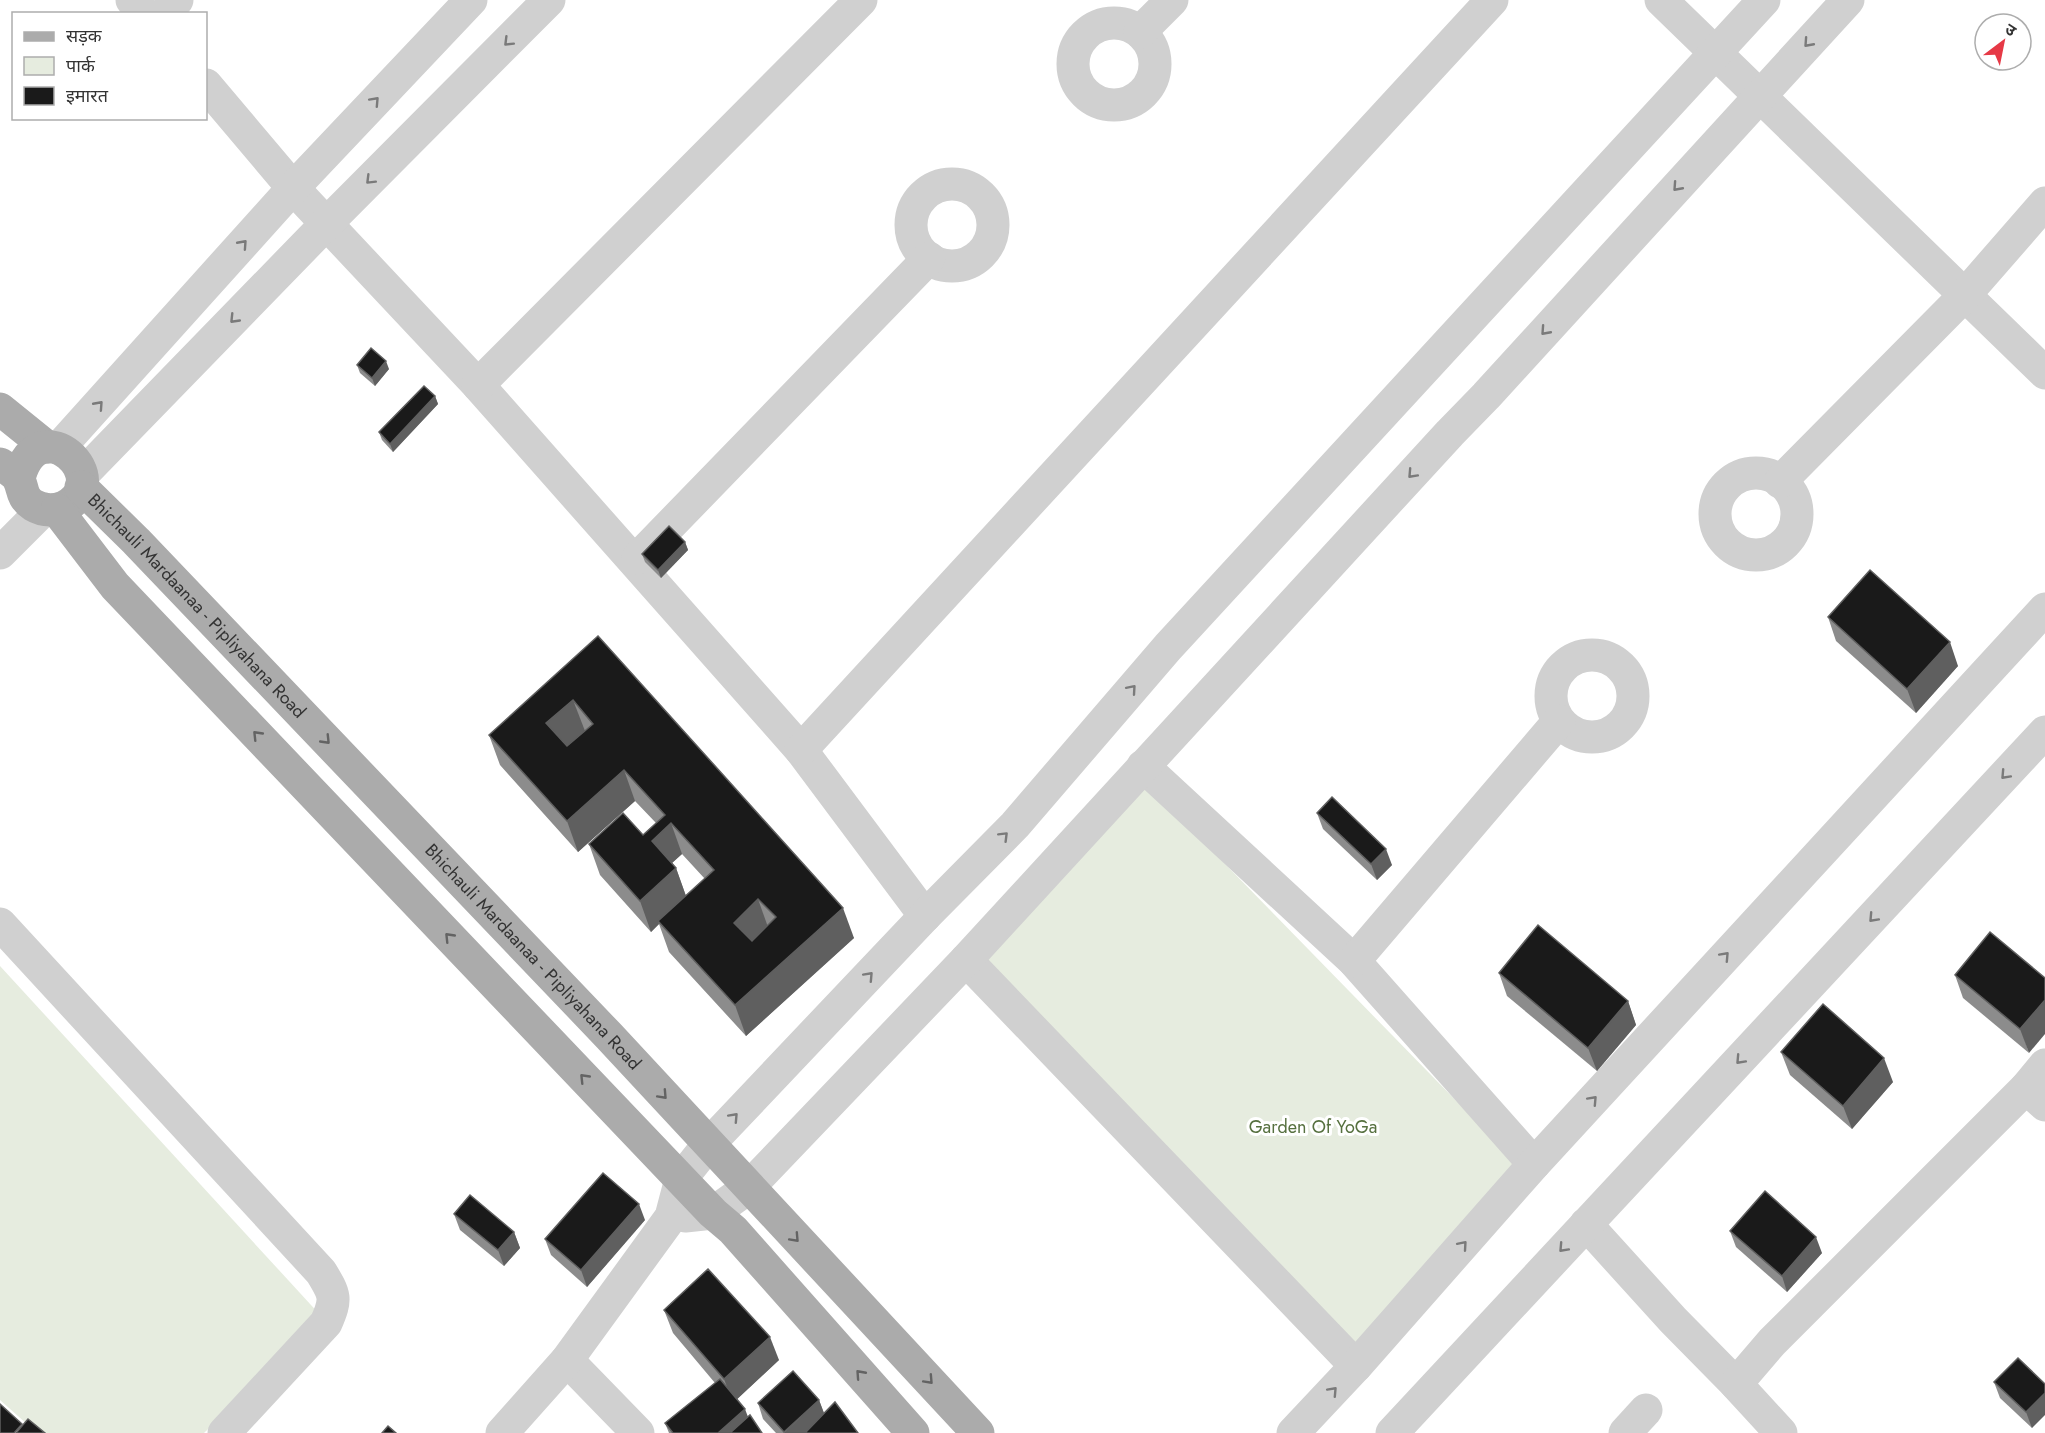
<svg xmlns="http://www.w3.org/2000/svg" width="2045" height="1433" font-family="Jost,'Noto Sans Devanagari',sans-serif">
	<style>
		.green { fill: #e6ecdf }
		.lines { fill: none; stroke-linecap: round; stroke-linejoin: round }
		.minor { stroke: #d0d0d0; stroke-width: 33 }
		.major { stroke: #ababab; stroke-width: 33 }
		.wall { fill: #8c8c8c; fill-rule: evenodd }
		.shaded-wall { fill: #5f5f5f }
		.building { fill: #1a1a1a; stroke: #5f5f5f; stroke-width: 1.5; fill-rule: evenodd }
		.oneway { stroke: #7a7a7a }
		.oneway2 { stroke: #636363 }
		.labels { text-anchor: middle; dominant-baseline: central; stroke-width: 6; stroke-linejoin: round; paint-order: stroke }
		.street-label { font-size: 18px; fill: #333; stroke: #fff }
		.park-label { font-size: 18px; fill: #56703f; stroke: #fff }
	</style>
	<rect width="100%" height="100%" fill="#fff"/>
	<g class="green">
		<polygon points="1144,781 1516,1162 1356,1346 984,957"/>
		<polygon points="0,966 322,1317 204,1433 37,1433 0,1400"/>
	</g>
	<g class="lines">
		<g class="minor">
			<polyline points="132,0 144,14"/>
			<polyline points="1661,0 2045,373"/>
			<polyline points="164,14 177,0"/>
			<circle cx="1114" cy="64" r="41"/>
			<polyline points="1140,32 1172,0"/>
			<polyline points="206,85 293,188 478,385 801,750 925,916"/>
			<circle cx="952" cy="225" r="41"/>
			<polyline points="478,385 861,0"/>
			<polyline points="59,448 293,188 471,0"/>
			<circle cx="1756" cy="514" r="41"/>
			<polyline points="82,475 327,223 549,0"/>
			<polyline points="1780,482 1964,296 2045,203"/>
			<polyline points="0,553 44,509"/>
			<polyline points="638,558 929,258"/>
			<circle cx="1592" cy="696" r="41"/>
			<polyline points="801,750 1492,0"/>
			<polyline points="1143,766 1354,961 1534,1164"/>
			<path d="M0,924L321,1272C335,1295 337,1298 326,1323L224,1433"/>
			<polyline points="966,960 1356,1366"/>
			<polyline points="1354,961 1559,721"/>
			<polyline points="2026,1088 2045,1065"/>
			<polyline points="685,1216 713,1213 748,1188 966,960 1450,433 1486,396 1848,0"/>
			<polyline points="1586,1224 1673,1320 1736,1384 1781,1433"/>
			<polyline points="567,1360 638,1433"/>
			<polyline points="1736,1384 1772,1342 2026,1088 2045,1105"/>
			<polyline points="502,1433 567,1360 671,1217 681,1179 708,1145 925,916 1015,825 1168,647 1764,0"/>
			<polyline points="1293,1433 1356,1366 1534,1164 2045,609"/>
			<polyline points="1392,1433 2045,732"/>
			<polyline points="1625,1433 1646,1410"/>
		</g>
		<g class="major">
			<polyline points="0,409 47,447"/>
			<path d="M0,464C5,467 15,473 18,478C24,488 20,496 33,505C43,511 54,511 64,507C118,481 39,404 19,478"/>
			<path id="s1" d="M81,487L136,541L609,1036L978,1433"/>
			<polyline points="57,510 115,586 713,1213 733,1230 913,1433"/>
		</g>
	</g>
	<g class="wall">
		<polygon points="357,365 389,369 375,386 360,373"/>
		<polygon points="435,396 438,404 393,452 382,440 379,432"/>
		<polygon points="685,542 688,550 661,578 645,562 642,554"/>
		<polygon points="1828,617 1958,666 1916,713 1836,641"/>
		<path d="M598,636L854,938L746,1036L669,952L659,924L651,932L600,875L589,844L643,835L656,823L635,801L578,852L500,765L489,735ZM682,854L705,879L686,896L676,868L672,863Z"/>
		<polygon points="1317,813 1392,865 1377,880 1323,829"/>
		<polygon points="1990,932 2029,1053 1963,998 1955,975"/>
		<polygon points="1499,973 1628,1001 1636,1025 1597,1071 1507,996"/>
		<polygon points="1781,1052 1893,1082 1852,1129 1790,1075"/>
		<polygon points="454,1214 514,1232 520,1248 504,1266 460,1230"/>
		<polygon points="645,1220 587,1287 551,1255 545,1239"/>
		<polygon points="1730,1231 1822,1253 1787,1292 1736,1247"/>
		<polygon points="664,1310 779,1360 737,1399 748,1417 762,1433 669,1433 665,1423 715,1383 673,1333"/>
		<polygon points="1994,1382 2045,1384 2032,1428 2000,1398"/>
		<polygon points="819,1400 824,1413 858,1433 776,1433 763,1419 758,1403"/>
	</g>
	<g class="shaded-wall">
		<polygon points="386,361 389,369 375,386 372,378"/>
		<polygon points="435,396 438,404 393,452 390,444"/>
		<polygon points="685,542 688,550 661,578 658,570"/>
		<polygon points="1950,642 1958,666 1916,713 1907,689"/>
		<polygon points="573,700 585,731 558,754 546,723"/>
		<polygon points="624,770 635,801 578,852 567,821"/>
		<polygon points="671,823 682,854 663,871 652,841"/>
		<polygon points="1386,849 1392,865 1377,880 1371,864"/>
		<polygon points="676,868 687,899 658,921 659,924 651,932 640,901"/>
		<polygon points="758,899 769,930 745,954 734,923"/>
		<polygon points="843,908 854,938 746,1036 735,1005"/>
		<polygon points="2045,1000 2045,1034 2029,1053 2020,1029"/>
		<polygon points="1628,1001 1636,1025 1597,1071 1588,1048"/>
		<polygon points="1884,1058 1893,1082 1852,1129 1843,1106"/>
		<polygon points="639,1204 645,1220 587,1287 581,1270"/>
		<polygon points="514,1232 520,1248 504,1266 498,1250"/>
		<polygon points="1816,1237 1822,1253 1787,1292 1782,1276"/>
		<polygon points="770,1337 779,1360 733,1403 724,1379"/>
		<polygon points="2045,1393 2045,1415 2032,1428 2026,1412"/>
		<polygon points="819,1400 825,1416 807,1433 784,1433"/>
		<polygon points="745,1409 751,1425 741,1433 718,1433"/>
	</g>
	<g class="building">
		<polygon points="371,348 386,361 372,378 357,365"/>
		<polygon points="424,386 435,396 390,444 379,432"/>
		<polygon points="669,526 685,542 658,570 642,554"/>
		<polygon points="1870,570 1950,642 1907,689 1828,617"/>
		<path d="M598,636L843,908L735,1005L658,921L714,870L671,823L652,841L676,868L640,901L589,844L623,813L643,835L665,815L624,770L567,821L489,735ZM573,700L593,724L567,746L546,723ZM758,899L776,917L752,941L734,923Z"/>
		<polygon points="1332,797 1386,849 1371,864 1317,813"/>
		<polygon points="1538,925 1628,1001 1588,1048 1499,973"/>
		<polygon points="1990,932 2045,978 2045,1000 2020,1029 1955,975"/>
		<polygon points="1823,1004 1884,1058 1843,1106 1781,1052"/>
		<polygon points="603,1173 639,1204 581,1270 545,1239"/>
		<polygon points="1765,1191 1816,1237 1782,1276 1730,1231"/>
		<polygon points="470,1195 514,1232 498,1250 454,1214"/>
		<polygon points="708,1269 770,1337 724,1379 664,1310"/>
		<polygon points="2018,1358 2045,1384 2045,1393 2026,1412 1994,1382"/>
		<polygon points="793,1371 819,1400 784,1432 758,1403"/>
		<polygon points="720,1379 745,1409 718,1433 673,1433 665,1423"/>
		<polygon points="835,1402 858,1433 805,1433"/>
		<polygon points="0,1404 22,1424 14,1433 0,1433"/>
		<polygon points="750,1415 762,1433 730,1433"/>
		<polygon points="28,1419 45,1433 16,1433"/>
		<polygon points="388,1426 396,1433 382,1433"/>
	</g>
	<defs><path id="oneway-chevron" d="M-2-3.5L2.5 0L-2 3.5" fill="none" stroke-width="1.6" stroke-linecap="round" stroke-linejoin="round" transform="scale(1.5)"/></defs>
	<g class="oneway">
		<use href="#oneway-chevron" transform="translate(508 42) rotate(135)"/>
		<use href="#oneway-chevron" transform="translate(1808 43) rotate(132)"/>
		<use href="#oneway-chevron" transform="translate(375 101) rotate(-47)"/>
		<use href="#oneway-chevron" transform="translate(370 180) rotate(135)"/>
		<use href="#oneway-chevron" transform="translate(1677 187) rotate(132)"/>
		<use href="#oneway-chevron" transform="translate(243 244) rotate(-48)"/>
		<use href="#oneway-chevron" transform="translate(234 319) rotate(134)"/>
		<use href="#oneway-chevron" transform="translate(1545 331) rotate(132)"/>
		<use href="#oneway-chevron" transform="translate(99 405) rotate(-48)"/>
		<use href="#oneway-chevron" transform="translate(1412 474) rotate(133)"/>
		<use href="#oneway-chevron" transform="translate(1132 689) rotate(-49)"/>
		<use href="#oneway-chevron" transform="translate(2005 775) rotate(133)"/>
		<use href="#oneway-chevron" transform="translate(1004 836) rotate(-45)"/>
		<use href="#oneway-chevron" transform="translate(1873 918) rotate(133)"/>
		<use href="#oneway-chevron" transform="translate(1725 956) rotate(-47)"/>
		<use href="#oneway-chevron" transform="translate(869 976) rotate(-47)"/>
		<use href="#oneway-chevron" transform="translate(1740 1060) rotate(133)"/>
		<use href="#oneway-chevron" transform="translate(1593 1100) rotate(-47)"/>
		<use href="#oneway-chevron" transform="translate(734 1117) rotate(-47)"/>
		<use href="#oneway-chevron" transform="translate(1463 1245) rotate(-49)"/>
		<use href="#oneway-chevron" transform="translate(1563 1248) rotate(133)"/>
		<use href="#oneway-chevron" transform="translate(1333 1391) rotate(-47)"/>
	</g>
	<g class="oneway2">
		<use href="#oneway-chevron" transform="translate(257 735) rotate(-134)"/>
		<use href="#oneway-chevron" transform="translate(326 740) rotate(46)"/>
		<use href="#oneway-chevron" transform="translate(449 937) rotate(-134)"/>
		<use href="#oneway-chevron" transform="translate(584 1078) rotate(-134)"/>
		<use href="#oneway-chevron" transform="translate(663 1095) rotate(47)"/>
		<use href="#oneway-chevron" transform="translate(795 1238) rotate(47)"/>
		<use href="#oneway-chevron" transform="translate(860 1374) rotate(-132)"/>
		<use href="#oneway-chevron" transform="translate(929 1380) rotate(47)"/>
	</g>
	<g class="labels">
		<g class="street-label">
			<text stroke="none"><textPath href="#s1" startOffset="166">Bhichauli Mardaanaa - Pipliyahana Road</textPath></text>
			<text stroke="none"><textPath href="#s1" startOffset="652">Bhichauli Mardaanaa - Pipliyahana Road</textPath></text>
		</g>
		<g class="park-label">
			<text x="1313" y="1127">Garden Of YoGa</text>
		</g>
	</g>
	<rect x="12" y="12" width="195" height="108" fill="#ffffff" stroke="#adadad" stroke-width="1.5"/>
	<rect x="24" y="32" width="30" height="9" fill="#ababab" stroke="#adadad" stroke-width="1.5"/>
	<text x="66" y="42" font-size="18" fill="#333333">सड़क</text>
	<rect x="24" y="57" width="30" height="18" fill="#e6ecdf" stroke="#adadad" stroke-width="1.5"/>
	<text x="66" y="72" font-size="18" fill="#333333">पार्क</text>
	<rect x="24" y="87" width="30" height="18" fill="#1a1a1a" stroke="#adadad" stroke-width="1.5"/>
	<text x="66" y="102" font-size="18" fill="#333333">इमारत</text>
	<g transform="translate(2003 42) rotate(32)"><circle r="28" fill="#ffffff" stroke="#adadad" stroke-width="1.5"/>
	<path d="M0-4.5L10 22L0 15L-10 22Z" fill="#e63946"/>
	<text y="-9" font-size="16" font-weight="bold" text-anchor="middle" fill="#333333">उ</text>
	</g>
</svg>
